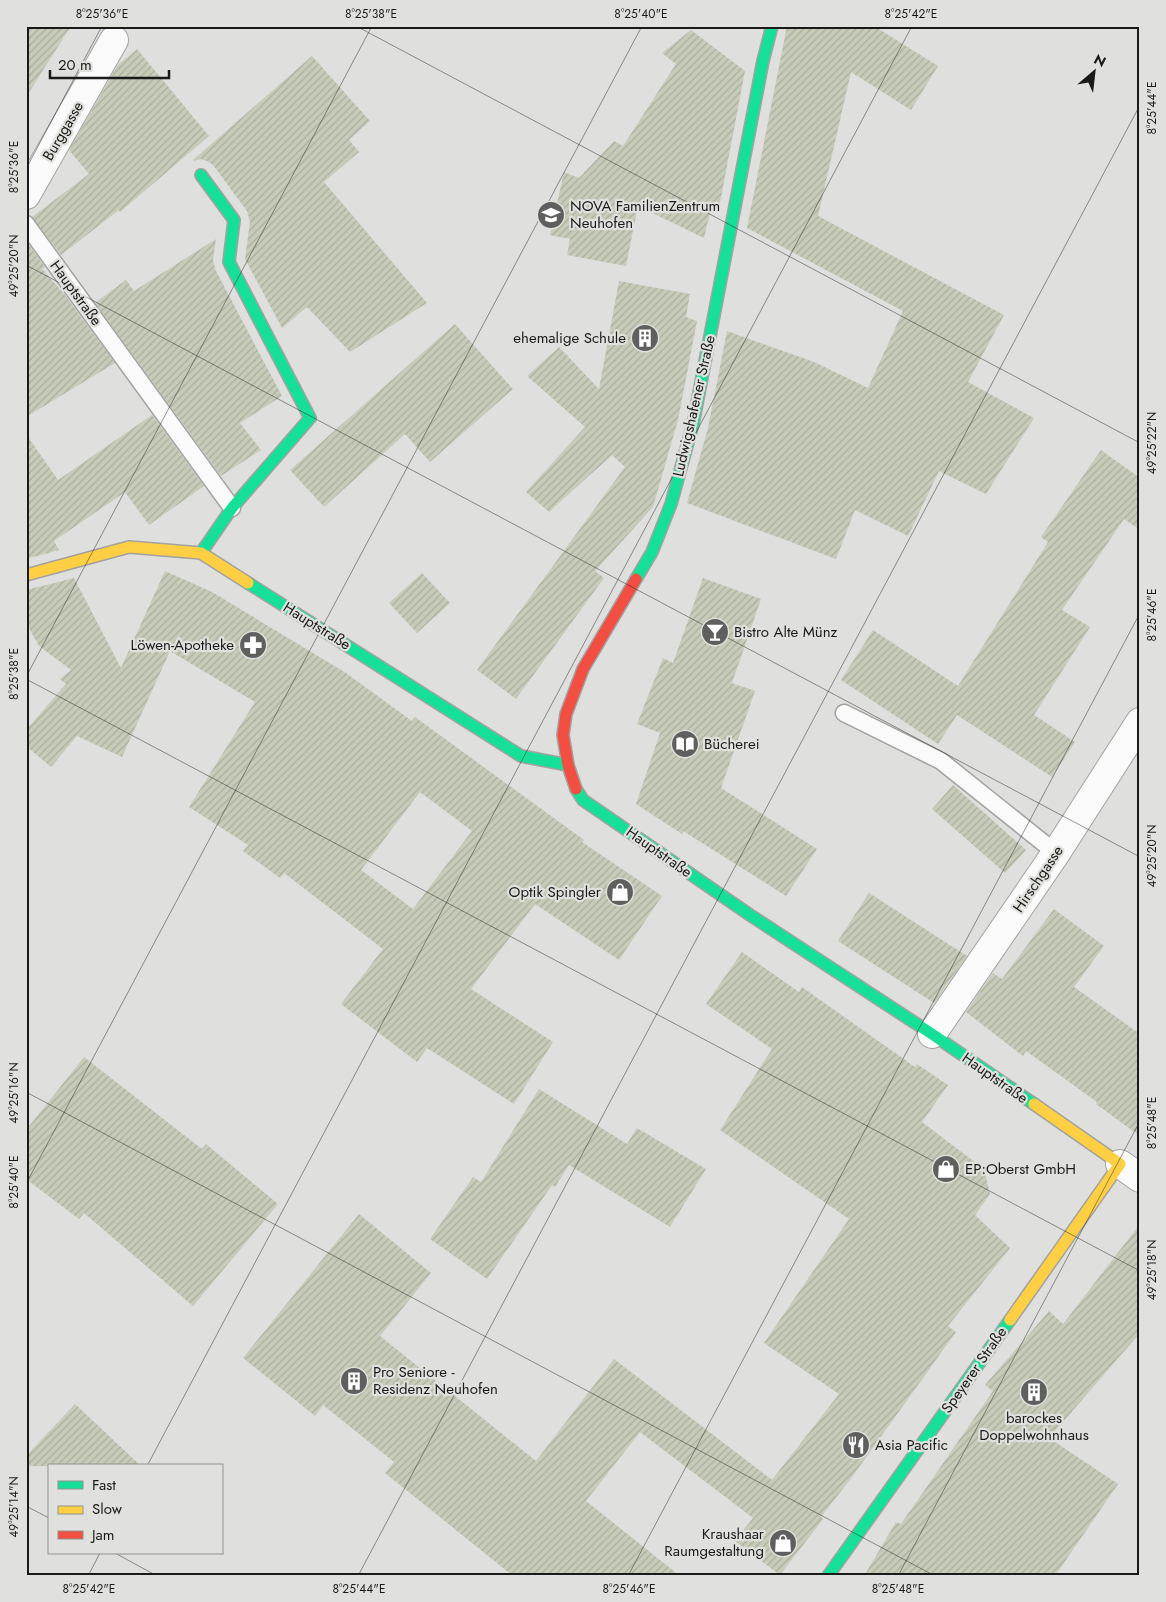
<svg xmlns="http://www.w3.org/2000/svg" width="1166" height="1602" font-family="Jost,sans-serif">
	<style>
		.building { fill: url(#building-hatch); fill-rule: evenodd }
		.lines { fill: none; stroke-linecap: round; stroke-linejoin: round }
		.lane-casing { stroke: #a2a2a0; stroke-width: 19 }
		.street-casing { stroke: #a2a2a0; stroke-width: 30 }
		.fast-casing { stroke: #a2a2a0; stroke-width: 14 }
		.slow-casing { stroke: #a2a2a0; stroke-width: 14 }
		.jam-casing { stroke: #a2a2a0; stroke-width: 14 }
		.lane { stroke: #fafafa; stroke-width: 16 }
		.street { stroke: #fafafa; stroke-width: 28 }
		.fast { stroke: #16e098; stroke-width: 11 }
		.slow { stroke: #ffcf43; stroke-width: 11 }
		.jam { stroke: #f24e42; stroke-width: 11 }
		.ticks { fill: none; stroke: #1a1b19; stroke-width: 1; stroke-opacity: 0.45 }
		.labels { text-anchor: middle; dominant-baseline: central; stroke-width: 4.5; stroke-linejoin: round; paint-order: stroke }
		.street-label { font-size: 15px; fill: #1a1b19; stroke: #e0e1dc }
		.poi-label { font-size: 15px; fill: #1a1b19; stroke: #e0e1dc; text-anchor: start }
		.neatline { fill: none; stroke: #1a1b19; stroke-width: 2 }
		.ticks-label { font-size: 12px; text-anchor: middle; fill: #1a1b19 }
	</style>
	<defs>
		<pattern id="building-hatch" width="6" height="6" patternUnits="userSpaceOnUse" patternTransform="scale(1.25)"><rect width="6" height="6" fill="#c7cbb9"/><path d="M-1 1l2-2M0 6l6-6M5 7l2-2" fill="none" stroke="#aaae9e"/></pattern>
	</defs>
	<rect width="100%" height="100%" fill="#dfe0dd"/>
	<g class="building">
		<polygon points="26,26 71,26 26,97"/>
		<polygon points="787,26 874,26 938,66 911,110 851,72 818,216 1004,315 968,382 1034,418 986,494 939,471 908,536 855,510 836,559 687,503 708,428 727,331 814,362 868,388 903,311 747,228"/>
		<polygon points="691,30 745,71 718,213 711,209 704,238 638,206 626,266 567,255 570,239 550,235 564,172 579,178 614,141 623,146 676,64 662,53"/>
		<polygon points="137,49 209,136 120,212 119,210 61,255 32,217 89,174 69,150 118,65"/>
		<polygon points="312,56 370,121 349,140 359,152 324,182 427,303 350,352 307,307 282,328 245,259 250,222 247,211 213,165 207,161 200,159 194,161 193,160"/>
		<polygon points="216,239 213,260 215,269 282,396 240,423 261,450 221,476 95,303 126,280 134,291"/>
		<polygon points="26,241 45,267 42,269 65,295 115,363 26,417"/>
		<polygon points="619,281 690,294 686,317 697,321 678,420 653,507 595,571 604,578 516,699 477,670 625,467 612,455 549,512 526,492 585,427 527,376 559,347 599,389"/>
		<polygon points="455,324 513,389 430,462 405,434 324,507 290,470"/>
		<polygon points="152,415 204,486 149,525 125,492 54,541 59,550 26,559 26,434 58,480"/>
		<polygon points="1101,450 1140,478 1140,530 1124,519 1062,610 1090,627 1034,715 1075,742 1052,777 957,715 938,744 841,680 873,630 958,686 1048,542 1041,537"/>
		<path d="M165,571L212,592L346,673L412,721L415,717L584,840L582,842L662,896L619,960L535,904L471,989L553,1042L514,1104L427,1048L417,1062L341,1004L383,949L284,873L280,878L243,851L248,845L189,807L255,702L170,651L122,757L77,736L51,767L26,746V730L66,684L60,679L71,670L39,646L26,623V590L74,578L121,668ZM420,792L472,831L413,909L361,870Z"/>
		<polygon points="422,573 450,603 417,633 389,603"/>
		<polygon points="703,578 761,599 732,683 755,691 721,788 817,849 786,896 683,831 682,834 636,804 660,733 637,724 663,658 673,663"/>
		<polygon points="953,785 1026,850 1005,873 932,809"/>
		<polygon points="869,893 967,956 934,1003 838,941"/>
		<polygon points="1054,909 1104,946 1074,987 1140,1034 1140,1136 1096,1104 1097,1102 1026,1051 1023,1056 966,1012 993,973 1002,979"/>
		<polygon points="742,952 799,992 802,987 915,1067 917,1064 948,1085 922,1122 984,1169 990,1194 975,1215 1010,1248 948,1326 956,1332 852,1477 821,1517 823,1519 780,1575 735,1541 753,1518 640,1432 586,1501 680,1576 513,1576 385,1473 394,1462 323,1405 315,1416 243,1358 359,1214 431,1273 380,1336 536,1461 614,1359 772,1480 839,1394 764,1343 849,1219 720,1130 772,1049 706,1004"/>
		<polygon points="84,1057 202,1149 206,1144 278,1204 193,1306 84,1213 79,1219 26,1179 26,1130"/>
		<polygon points="539,1089 627,1144 637,1128 706,1169 670,1227 569,1165 555,1187 552,1185 487,1279 430,1239 473,1177 481,1182"/>
		<polygon points="1140,1224 1140,1333 1049,1438 1118,1484 1055,1576 864,1576 896,1522 901,1524 993,1391 985,1385 1049,1311 1063,1324"/>
		<polygon points="75,1404 141,1466 26,1466 26,1456"/>
	</g>
	<g class="lines">
		<g class="lane-casing">
			<g id="lane">
				<polyline points="26,224 232,508"/>
				<polyline points="844,713 941,761 1056,853"/>
			</g>
		</g>
		<g class="street-casing">
			<g id="street">
				<polyline points="26,195 114,40"/>
				<polyline points="932,1034 1056,853 1140,722"/>
				<polyline points="1120,1164 1140,1178"/>
			</g>
		</g>
		<g class="fast-casing">
			<g id="fast">
				<polyline points="201,175 234,220 229,262 310,418 232,508 201,553"/>
				<polyline points="636,579 652,552 671,504 693,424 763,61 772,26"/>
				<polyline points="248,583 521,756 568,765"/>
				<polyline points="576,789 583,800 750,915 932,1034 1034,1104"/>
				<polyline points="828,1576 1010,1320"/>
			</g>
		</g>
		<g class="slow-casing">
			<g id="slow">
				<polyline points="26,575 129,547 201,553 248,583"/>
				<polyline points="1010,1320 1120,1164 1034,1104"/>
			</g>
		</g>
		<g class="jam-casing">
			<polyline id="jam" points="576,789 568,765 563,735 566,714 583,669 636,579"/>
		</g>
		<use href="#lane" class="lane"/>
		<use href="#street" class="street"/>
		<use href="#fast" class="fast"/>
		<use href="#slow" class="slow"/>
		<use href="#jam" class="jam"/>
	</g>
	<path class="ticks" d="M356,26L1140,443M1134,26L1140,29M26,169L102,26M26,265L1140,857M26,677L372,26M26,679L1140,1271M26,1092L935,1576M26,1184L642,26M147,1466L912,26M26,1506L49,1518M115,1553L157,1576M88,1576L100,1553M358,1576L1140,105M628,1576L1140,613M898,1576L1140,1121"/>
	<defs>
		<g id="school-disc" transform="scale(1.4375)"><circle r="9.5" fill="#5f605e" stroke="#e0e1dc"/><path d="M0-5L7-2L0 1L-7-2ZM-4 1L0 2.5L4 1V4Q0 6-4 4Z" fill="#fff"/></g>
		<g id="building-disc" transform="scale(1.4375)"><circle r="9.5" fill="#5f605e" stroke="#e0e1dc"/><path d="M-4-6H4V6H1V3H-1V6H-4ZM-2.5-4.3h1.7v1.8h-1.7ZM.8-4.3h1.7v1.8H.8ZM-2.5-1h1.7V.8h-1.7ZM.8-1h1.7V.8H.8Z" fill="#fff"/></g>
		<g id="bar-disc" transform="scale(1.4375)"><circle r="9.5" fill="#5f605e" stroke="#e0e1dc"/><path d="M-6-5H6L.8 .8V4.5H3.5V6h-7V4.5H-.8V.8Z" fill="#fff"/></g>
		<g id="pharmacy-disc" transform="scale(1.4375)"><circle r="9.5" fill="#5f605e" stroke="#e0e1dc"/><path d="M-2-6h4v4h4v4h-4v4h-4v-4h-4v-4h4Z" fill="#fff"/></g>
		<g id="library-disc" transform="scale(1.4375)"><circle r="9.5" fill="#5f605e" stroke="#e0e1dc"/><path d="M-6-4Q-3-5.5-.7-3.5V5Q-3 3-6 4ZM6-4Q3-5.5 .7-3.5V5Q3 3 6 4Z" fill="#fff"/></g>
		<g id="shop-disc" transform="scale(1.4375)"><circle r="9.5" fill="#5f605e" stroke="#e0e1dc"/><path d="M-5-2.5h2.3a2.7 3.5 0 0 1 5.4 0H5L5.5 6h-11ZM-1.5-2.5h3a1.5 2.3 0 0 0-3 0Z" fill="#fff"/></g>
		<g id="restaurant-disc" transform="scale(1.4375)"><circle r="9.5" fill="#5f605e" stroke="#e0e1dc"/><path d="M-5-6h1v4h1v-4h1v4h1v-4h1v5L-1.5 .5V6h-2V.5L-5-1ZM5-6V6H3V1.5H1.5Q1.5-4 5-6Z" fill="#fff"/></g>
	</defs>
	<g fill-rule="evenodd">
		<use href="#school-disc" x="551" y="215"/>
		<use href="#building-disc" x="645" y="338"/>
		<use href="#bar-disc" x="715" y="632"/>
		<use href="#pharmacy-disc" x="253" y="645"/>
		<use href="#library-disc" x="685" y="744"/>
		<use href="#shop-disc" x="620" y="892"/>
		<use href="#shop-disc" x="946" y="1169"/>
		<use href="#building-disc" x="354" y="1381"/>
		<use href="#building-disc" x="1034" y="1392"/>
		<use href="#restaurant-disc" x="856" y="1445"/>
		<use href="#shop-disc" x="783" y="1543"/>
	</g>
	<g class="labels">
		<g class="street-label">
			<text transform="translate(63 131) rotate(-60)">Burggasse</text>
			<text transform="translate(76 293) rotate(54)">Hauptstraße</text>
			<text transform="translate(694 406) rotate(-77)">Ludwigshafener Straße</text>
			<text transform="translate(317 626) rotate(32)">Hauptstraße</text>
			<text transform="translate(659 852) rotate(35)">Hauptstraße</text>
			<text transform="translate(1038 879) rotate(-56)">Hirschgasse</text>
			<text transform="translate(995 1078) rotate(35)">Hauptstraße</text>
			<text transform="translate(974 1370) rotate(-55)">Speyerer Straße</text>
		</g>
		<g class="poi-label">
			<text x="570" y="206">NOVA FamilienZentrum<tspan x="570" dy="17">Neuhofen</tspan></text>
			<text x="626" y="338" text-anchor="end">ehemalige Schule</text>
			<text x="734" y="632">Bistro Alte Münz</text>
			<text x="234" y="645" text-anchor="end">Löwen-Apotheke</text>
			<text x="704" y="744">Bücherei</text>
			<text x="601" y="892" text-anchor="end">Optik Spingler</text>
			<text x="965" y="1169">EP:Oberst GmbH</text>
			<text x="373" y="1372">Pro Seniore -<tspan x="373" dy="17">Residenz Neuhofen</tspan></text>
			<text x="1034" y="1418" text-anchor="middle">barockes<tspan x="1034" dy="17">Doppelwohnhaus</tspan></text>
			<text x="875" y="1445">Asia Pacific</text>
			<text x="764" y="1534" text-anchor="end">Kraushaar<tspan x="764" dy="17">Raumgestaltung</tspan></text>
		</g>
	</g>
	<rect width="1166" height="1602" fill="none" stroke="#e0e1dc" stroke-width="55"/>
	<rect x="48" y="1464" width="175" height="90" fill="#e0e1dc" stroke="#91928e"/>
	<rect x="58" y="1481" width="25" height="8" fill="#16e098" stroke="#91928e"/>
	<text x="92" y="1490" font-size="15" fill="#1a1b19">Fast</text>
	<rect x="58" y="1506" width="25" height="8" fill="#ffcf43" stroke="#91928e"/>
	<text x="92" y="1514" font-size="15" fill="#1a1b19">Slow</text>
	<rect x="58" y="1531" width="25" height="8" fill="#f24e42" stroke="#91928e"/>
	<text x="92" y="1540" font-size="15" fill="#1a1b19">Jam</text>
	<g transform="translate(1094 72) rotate(28)" stroke="#e0e1dc" stroke-width="4" paint-order="stroke">
	<path d="M0-4L9 19L0 12L-9 19Z" fill="#1a1b19"/>
	<text y="-8" font-size="14" font-weight="bold" text-anchor="middle" fill="#1a1b19">N</text>
	</g>
	<path d="M50 70v8h119v-8" fill="none" stroke="#1a1b19" stroke-width="2.5"/>
	<text x="58" y="70" font-size="15" fill="#1a1b19" stroke="#e0e1dc" stroke-width="4" paint-order="stroke">20 m</text>
	<rect x="28" y="28" width="1110" height="1546" class="neatline"/>
	<g class="ticks-label">
		<text x="102" y="18">8°25'36"E</text>
		<text x="371" y="18">8°25'38"E</text>
		<text x="641" y="18">8°25'40"E</text>
		<text x="911" y="18">8°25'42"E</text>
		<text transform="translate(1152 108) rotate(-90)" y="4">8°25'44"E</text>
		<text transform="translate(14 167) rotate(-90)" y="4">8°25'36"E</text>
		<text transform="translate(14 266) rotate(-90)" y="4">49°25'20"N</text>
		<text transform="translate(1152 443) rotate(-90)" y="4">49°25'22"N</text>
		<text transform="translate(1152 615) rotate(-90)" y="4">8°25'46"E</text>
		<text transform="translate(14 674) rotate(-90)" y="4">8°25'38"E</text>
		<text transform="translate(1152 856) rotate(-90)" y="4">49°25'20"N</text>
		<text transform="translate(14 1093) rotate(-90)" y="4">49°25'16"N</text>
		<text transform="translate(1152 1123) rotate(-90)" y="4">8°25'48"E</text>
		<text transform="translate(14 1182) rotate(-90)" y="4">8°25'40"E</text>
		<text transform="translate(1152 1270) rotate(-90)" y="4">49°25'18"N</text>
		<text transform="translate(14 1507) rotate(-90)" y="4">49°25'14"N</text>
		<text x="89" y="1593">8°25'42"E</text>
		<text x="359" y="1593">8°25'44"E</text>
		<text x="629" y="1593">8°25'46"E</text>
		<text x="898" y="1593">8°25'48"E</text>
	</g>
</svg>
